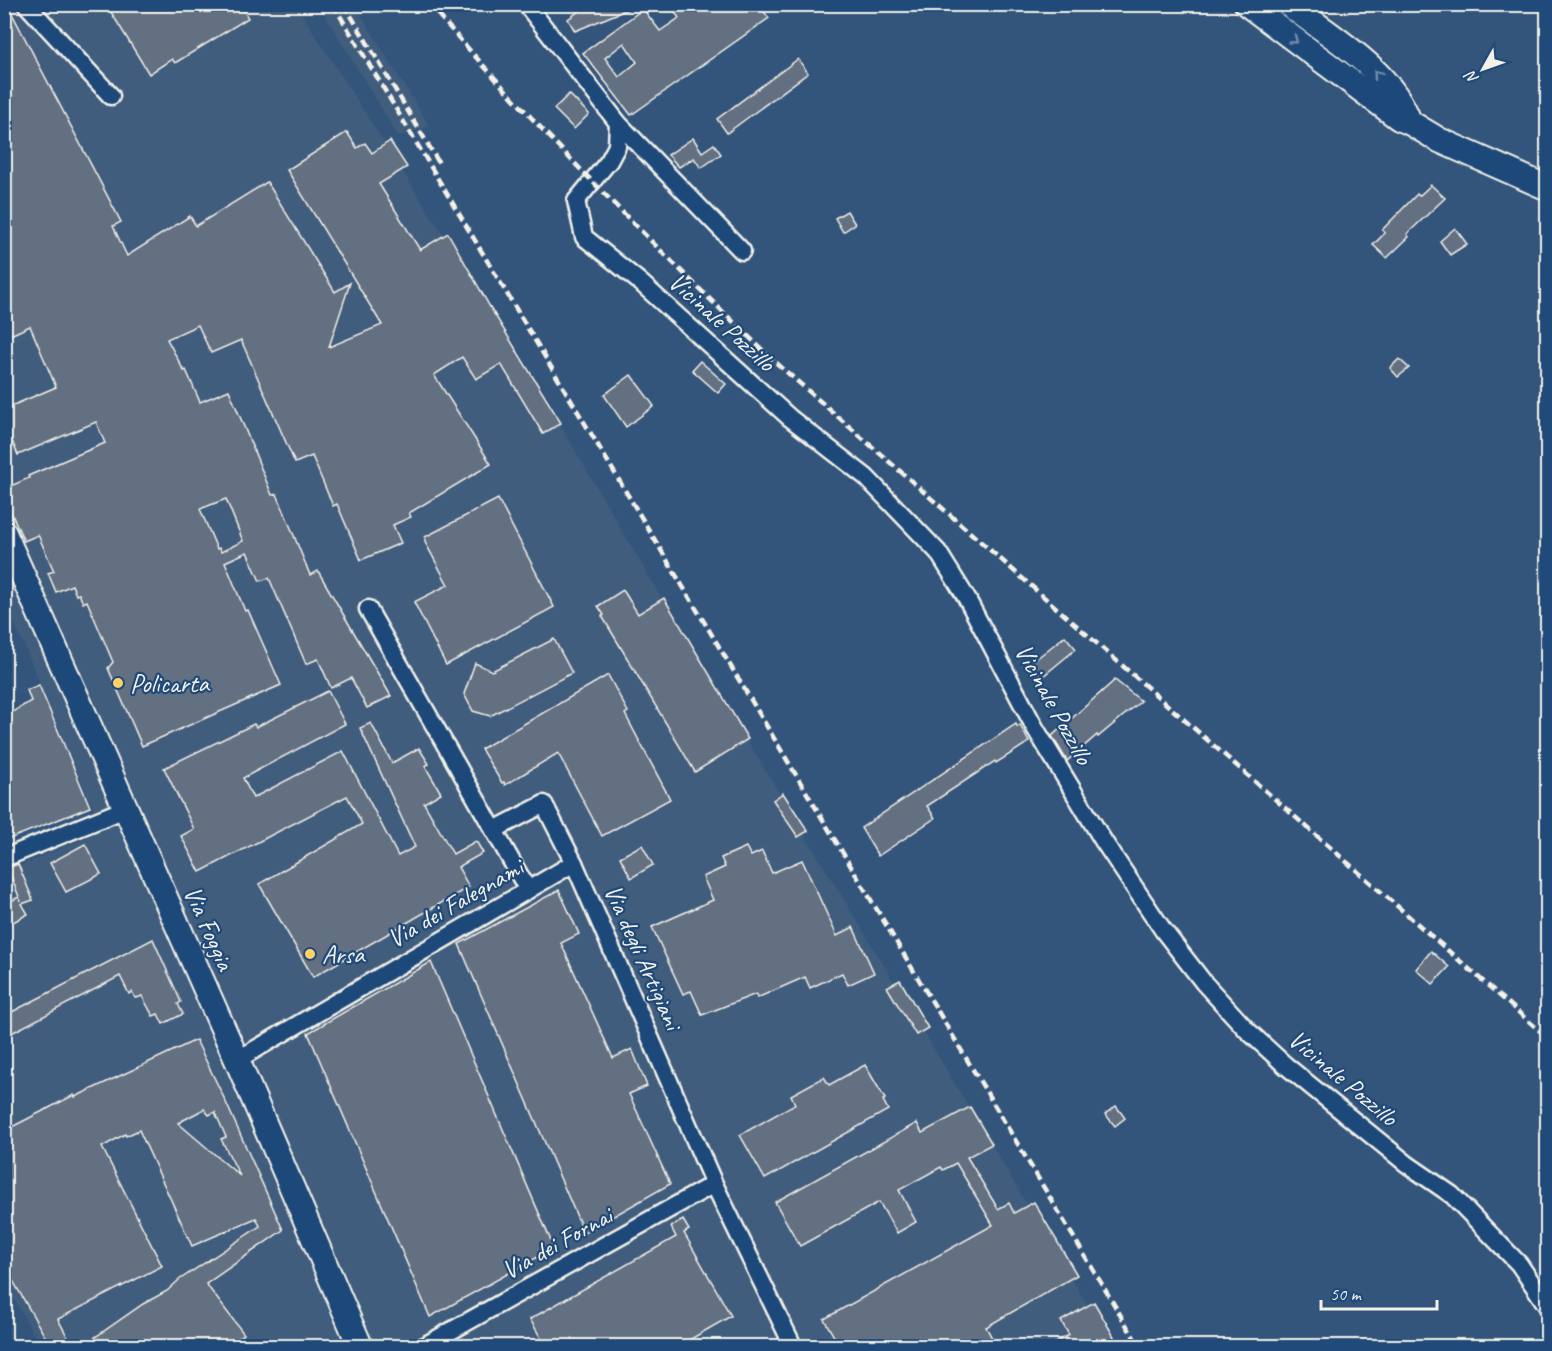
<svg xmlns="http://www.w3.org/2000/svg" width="1552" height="1351" font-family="Caveat,sans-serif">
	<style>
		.built { fill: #415d7e }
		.building { fill: #637082; stroke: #f4f1e8; stroke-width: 1.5; fill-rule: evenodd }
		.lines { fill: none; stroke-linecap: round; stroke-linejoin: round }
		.street-casing { stroke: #f4f1e8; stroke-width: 21 }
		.secondary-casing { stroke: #f4f1e8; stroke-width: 28 }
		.street { stroke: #1f4a7a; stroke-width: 16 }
		.secondary { stroke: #1f4a7a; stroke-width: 24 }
		.rail { stroke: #f4f1e8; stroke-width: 4.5; stroke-dasharray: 9 4.5; stroke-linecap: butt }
		.oneway { stroke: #748da6 }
		.poi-dot { fill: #ffd166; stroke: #1f4a7a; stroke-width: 2 }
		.labels { text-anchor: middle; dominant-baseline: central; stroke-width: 4.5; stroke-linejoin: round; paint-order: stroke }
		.street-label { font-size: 26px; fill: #f4f1e8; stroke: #1f4a7a }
		.poi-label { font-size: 26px; fill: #f4f1e8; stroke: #1f4a7a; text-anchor: start }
	</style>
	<rect width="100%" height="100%" fill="#33557c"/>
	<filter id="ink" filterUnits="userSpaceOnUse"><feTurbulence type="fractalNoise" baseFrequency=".0167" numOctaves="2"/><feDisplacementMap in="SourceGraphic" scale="12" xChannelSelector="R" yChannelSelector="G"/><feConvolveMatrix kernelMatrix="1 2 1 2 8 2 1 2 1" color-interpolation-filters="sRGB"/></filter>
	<g filter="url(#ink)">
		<g class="built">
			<polygon points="4,5 296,5 507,334 689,645 862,929 1112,1346 40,1346 5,1282 5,872 102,831 5,600"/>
			<polygon points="319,5 355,5 430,127 398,136"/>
		</g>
		<g class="building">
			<path d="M4,4H7L121,222L113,226L127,256L190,216L196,226L267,182L335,292L350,283L329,347L382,325L287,170L347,132L357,148L365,143L372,153L390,141L407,167L379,184L420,250L448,233L490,307L561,423L543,434L501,364L476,379L462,357L434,375L491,464L409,513L411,517L393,525L401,543L361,560L337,504L333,506L312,456L295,463L241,340L211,353L198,325L167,339L184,371L186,370L200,402L229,390L272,495L277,494L310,575L318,571L391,696L367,708L351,678L331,688L318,659L306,664L269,578L260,581L247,552L225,562L245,611L248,610L281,685L142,746L108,668L113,662L87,601L83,603L79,594L76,595L72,585L56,592L48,573L54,571L38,535L24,541L4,497V489L29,478L28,476L105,443L96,422L18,455L4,423V409L56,387L30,326L4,338ZM226,499L243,541L221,552L219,548L217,549L200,509Z"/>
			<polygon points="106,4 240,4 248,18 175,63 172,59 149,74"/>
			<polygon points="589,4 638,4 638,5 575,31 568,19"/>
			<path d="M669,4H758L769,18L631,115L583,53L643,9L660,31L679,18ZM624,43L637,62L619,77L605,58Z"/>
			<polygon points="798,59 808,73 727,133 717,119"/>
			<polygon points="569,94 589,114 574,129 554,109"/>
			<polygon points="693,138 702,152 714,144 721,154 701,168 694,158 679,167 668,155"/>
			<polygon points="1431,185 1445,198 1407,234 1409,237 1387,258 1373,245 1385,233 1382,230 1417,194 1419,196"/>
			<polygon points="847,211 855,224 843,232 835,218"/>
			<polygon points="1455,228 1467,244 1450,255 1440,241"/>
			<polygon points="1399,359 1409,368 1398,377 1390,368"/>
			<polygon points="700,361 726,384 718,393 692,370"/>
			<polygon points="631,375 654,406 626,427 604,395"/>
			<polygon points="498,499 554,607 446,665 414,602 448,585 425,542 425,537"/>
			<polygon points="623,590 638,614 664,598 748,739 695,772 602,616 604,615 598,606"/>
			<polygon points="1065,636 1076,649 1042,677 1031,663"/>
			<polygon points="554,639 572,673 490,716 473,711 464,694 475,663 492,671"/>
			<polygon points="608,675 628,712 625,714 670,799 602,836 558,753 505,785 504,782 502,783 481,749"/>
			<polygon points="1115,680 1141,701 1098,737 1097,735 1067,761 1052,736"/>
			<polygon points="39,685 90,807 4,841 4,717 31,701 27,690"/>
			<polygon points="328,691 345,724 243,778 253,798 343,751 398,856 415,847 360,728 371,723 392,763 419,748 429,764 425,766 441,793 424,803 453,854 476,841 483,853 458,867 469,887 313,977 259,884 362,824 347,796 200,872 181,836 194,829 164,768 254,724 256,727"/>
			<polygon points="1016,724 1017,727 1020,725 1029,742 996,763 995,761 927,806 935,818 878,856 861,828"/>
			<polygon points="783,793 808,831 798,837 773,800"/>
			<polygon points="85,844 101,874 66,892 50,863"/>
			<polygon points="642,845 653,865 631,878 620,857"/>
			<polygon points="746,847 751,856 762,851 772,873 802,860 837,936 853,927 874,973 848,985 842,973 810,988 805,977 757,998 756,994 702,1015 691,991 683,994 652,927 713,900 703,877 725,867 721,858"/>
			<polygon points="18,864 33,900 22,904 28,914 4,927 4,904 19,897 21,902 8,868"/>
			<polygon points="559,890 579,934 561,943 613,1058 632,1049 647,1086 629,1094 670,1184 584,1233 459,944"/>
			<polygon points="153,939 181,1002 178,1004 183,1014 163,1024 158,1014 153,1016 142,996 137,998 135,998 132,992 129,994 120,976 4,1037 4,1016"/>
			<polygon points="1431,951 1449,967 1433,984 1416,969"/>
			<polygon points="431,962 554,1248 430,1317 308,1033"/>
			<polygon points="900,980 928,1028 916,1035 887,987"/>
			<path d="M196,1040L224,1098L283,1230L206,1284L244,1334L227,1347H81L143,1304L167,1291L179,1280L260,1226L256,1218L192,1246L139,1130L126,1136L125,1134L102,1147L162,1266L58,1319L73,1347H51L4,1265V1131L74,1095L75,1097ZM204,1109L209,1115L215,1112L226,1137L221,1139L240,1176L178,1123Z"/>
			<polygon points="865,1065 885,1099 883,1100 888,1110 765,1179 740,1135 795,1104 791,1095 824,1077 829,1085"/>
			<polygon points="1116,1106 1125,1118 1115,1126 1105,1114"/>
			<polygon points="970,1107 992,1144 967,1157 998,1209 1009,1203 1014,1213 1034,1202 1077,1275 986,1327 997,1347 840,1347 824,1319 993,1225 956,1163 943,1170 941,1167 899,1190 916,1222 897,1233 879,1202 800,1246 775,1202 917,1123 922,1133"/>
			<polygon points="683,1220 689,1230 684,1233 731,1316 677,1347 546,1347 530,1319 676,1237 671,1227"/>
			<polygon points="1094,1302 1120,1347 1048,1347 1069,1335 1061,1321"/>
		</g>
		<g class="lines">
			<g class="street-casing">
				<g id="street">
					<polyline points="26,4 111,96"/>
					<polyline points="526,4 618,123 742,251"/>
					<polyline points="618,123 617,146 609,161 576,201 584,237 640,282 790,418 866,477 938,552 966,597 1035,728 1104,842 1163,930 1204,983 1247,1030 1285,1065 1407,1164 1452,1195 1519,1264 1548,1307"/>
					<polyline points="368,609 528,890"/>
					<polyline points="494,830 544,804 574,863 714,1184 793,1346"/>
					<polyline points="4,858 125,809"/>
					<polyline points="237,1060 574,863"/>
					<polyline points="424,1346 714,1184"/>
				</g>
			</g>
			<g class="secondary-casing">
				<g id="secondary">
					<polyline points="1247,4 1399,118 1409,122 1439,140 1548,188"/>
					<path d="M1288,4C1329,35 1392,71 1409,122"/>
					<polyline points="4,533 237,1060 360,1346"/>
				</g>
			</g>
			<use href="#street" class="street"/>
			<use href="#secondary" class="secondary"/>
			<g class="rail">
				<polyline points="333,4 1139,1346"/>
				<polyline points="344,4 439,163"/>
				<path d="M429,4C537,129 654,246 773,360L1548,1038"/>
			</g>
		</g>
		<defs><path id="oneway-chevron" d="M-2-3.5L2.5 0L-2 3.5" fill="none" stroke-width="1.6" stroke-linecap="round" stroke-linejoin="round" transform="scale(1.5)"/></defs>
		<g class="oneway">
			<use href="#oneway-chevron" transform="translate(1294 40) rotate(37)"/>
			<use href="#oneway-chevron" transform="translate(1377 74) rotate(-131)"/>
		</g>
	</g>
	<g class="poi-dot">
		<circle cx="118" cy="683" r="6"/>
		<circle cx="310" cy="954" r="6"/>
	</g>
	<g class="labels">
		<g class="street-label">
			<text transform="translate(722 322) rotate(42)">Vicinale Pozzillo</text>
			<text transform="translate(1054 704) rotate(61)">Vicinale Pozzillo</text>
			<text transform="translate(455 903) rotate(-30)">Via dei Falegnami</text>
			<text transform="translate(209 928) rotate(66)">Via Foggia</text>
			<text transform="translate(643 957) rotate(66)">Via degli Artigiani</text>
			<text transform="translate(1343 1078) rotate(40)">Vicinale Pozzillo</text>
			<text transform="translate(557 1243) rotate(-29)">Via dei Fornai</text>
		</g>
		<g class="poi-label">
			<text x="130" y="683">Policarta</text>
			<text x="322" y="954">Arsa</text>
		</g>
	</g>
	<rect width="1552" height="1351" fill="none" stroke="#1f4a7a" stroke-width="24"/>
	<rect x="12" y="12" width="1528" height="1327" fill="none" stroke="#f4f1e8" stroke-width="2" filter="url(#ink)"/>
	<g transform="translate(1483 69) rotate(230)" stroke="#1f4a7a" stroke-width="4.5" paint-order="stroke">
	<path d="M0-4.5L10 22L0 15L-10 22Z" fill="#f4f1e8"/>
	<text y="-9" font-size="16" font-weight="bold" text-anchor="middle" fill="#f4f1e8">N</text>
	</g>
	<path d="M1321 1300v9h116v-9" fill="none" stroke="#f4f1e8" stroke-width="3"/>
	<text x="1330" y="1300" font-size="18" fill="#f4f1e8" stroke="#1f4a7a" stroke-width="4.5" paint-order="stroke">50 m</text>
</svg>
